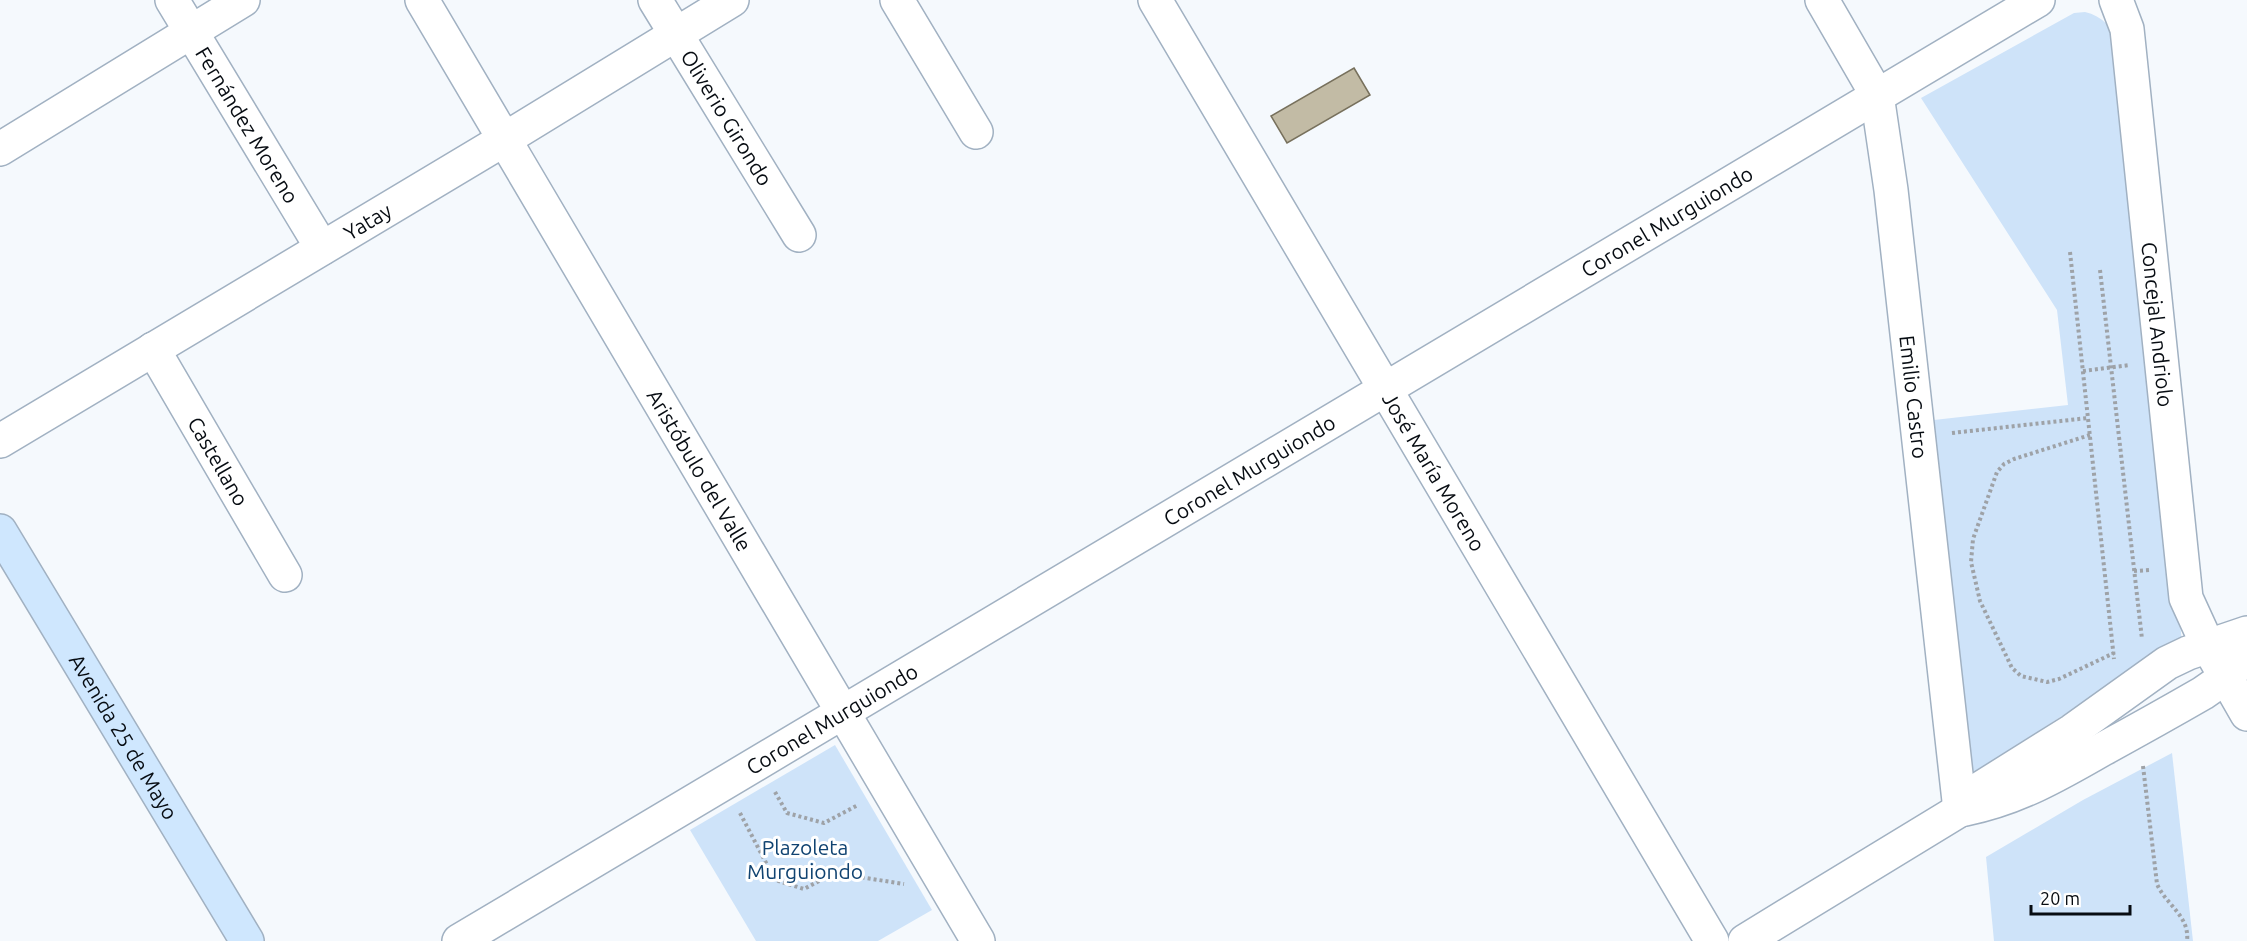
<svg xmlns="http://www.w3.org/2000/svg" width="2247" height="941" font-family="Ubuntu,sans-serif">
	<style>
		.green { fill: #cee3f9 }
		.building { fill: #c2bba5; stroke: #77705c; stroke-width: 1.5 }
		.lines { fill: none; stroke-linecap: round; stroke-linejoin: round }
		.street-casing { stroke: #a1b1c2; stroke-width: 36 }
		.secondary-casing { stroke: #a1b1c2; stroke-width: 36 }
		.path { stroke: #9ea2a7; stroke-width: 4; stroke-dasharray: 3 3; stroke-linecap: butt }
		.street { stroke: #fff; stroke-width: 33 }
		.secondary { stroke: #cfe7fe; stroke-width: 33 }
		.labels { text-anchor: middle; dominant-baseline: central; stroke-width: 6; stroke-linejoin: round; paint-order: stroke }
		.street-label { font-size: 21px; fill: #070c12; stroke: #fff }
		.park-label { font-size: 21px; fill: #104371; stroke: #fff }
	</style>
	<rect width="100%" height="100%" fill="#f5f9fd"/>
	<g class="green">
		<path d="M2085,12C2102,16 2114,28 2119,45L2182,642L2160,652L1962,781L1925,421L2068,405L2057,310L1921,98L2074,13Z"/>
		<polygon points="835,745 932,910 878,941 756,941 690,830"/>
		<polygon points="2172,753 2193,941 1994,941 1986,857 2083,800"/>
	</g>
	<polygon class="building" points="1354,68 1370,95 1287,143 1271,116"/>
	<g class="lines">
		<g class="street-casing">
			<g id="street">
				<path id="s1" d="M172,0L322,248"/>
				<path id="s2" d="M422,0L978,941"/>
				<path id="s3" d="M655,0L799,235"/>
				<polyline points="897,0 976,132"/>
				<path id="s4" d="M1155,0L1712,941"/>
				<path id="s5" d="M1822,0L1877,95L1891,190L1960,810"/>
				<path id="s6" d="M2116,0L2127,29L2186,598L2208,646L2247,714"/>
				<polyline points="0,149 243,0"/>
				<path id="s7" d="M153,349L285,575"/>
				<path id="s8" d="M0,441L505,139L732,0"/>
				<path d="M1965,809C2016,799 2058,775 2103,749C2136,731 2170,712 2203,693L2226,677L2247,656"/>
				<path id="s9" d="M459,941L2038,0"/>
				<polyline points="1745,941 1960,810 1981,788 2072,731 2167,663 2188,653 2247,633"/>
			</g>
		</g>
		<g class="secondary-casing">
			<g id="secondary">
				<path id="s10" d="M0,531L247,941"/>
			</g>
		</g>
		<g class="path">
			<polyline points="2070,252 2114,659"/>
			<polyline points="2100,270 2142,639"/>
			<polyline points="2083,371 2130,365"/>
			<polyline points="1952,433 2088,418"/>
			<polyline points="2090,435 2014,459 2004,464 1997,472 1973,539 1971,562 1980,601 2012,668 2021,676 2047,682 2059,679 2114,653"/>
			<polyline points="2134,571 2151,570"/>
			<path d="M2143,766L2157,884C2166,905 2190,916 2187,941"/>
			<polyline points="775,792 787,813 824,823 858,805"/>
			<polyline points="740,813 775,880 804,889 834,873 904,884"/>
		</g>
		<use href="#street" class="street"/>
		<use href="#secondary" class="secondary"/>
	</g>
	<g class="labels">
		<g class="street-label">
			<text stroke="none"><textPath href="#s3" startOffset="138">Oliverio Girondo</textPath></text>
			<text stroke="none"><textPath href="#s1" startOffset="146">Fernández Moreno</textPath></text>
			<text stroke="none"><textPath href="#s9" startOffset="1406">Coronel Murguiondo</textPath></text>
			<text stroke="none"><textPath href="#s8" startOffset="428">Yatay</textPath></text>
			<text stroke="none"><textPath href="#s6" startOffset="328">Concejal Andriolo</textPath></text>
			<text stroke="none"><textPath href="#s5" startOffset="414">Emilio Castro</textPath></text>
			<text stroke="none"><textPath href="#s7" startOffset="130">Castellano</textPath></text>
			<text stroke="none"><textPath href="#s2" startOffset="546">Aristóbulo del Valle</textPath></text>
			<text stroke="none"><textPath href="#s4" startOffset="548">José María Moreno</textPath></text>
			<text stroke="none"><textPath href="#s9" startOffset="920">Coronel Murguiondo</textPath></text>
			<text stroke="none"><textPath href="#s9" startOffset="434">Coronel Murguiondo</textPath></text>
			<text stroke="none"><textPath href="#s10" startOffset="240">Avenida 25 de Mayo</textPath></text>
		</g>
		<g class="park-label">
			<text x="805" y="847">Plazoleta<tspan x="805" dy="24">Murguiondo</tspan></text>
		</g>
	</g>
	<path d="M2031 905v9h99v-9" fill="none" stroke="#070c12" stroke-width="3"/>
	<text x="2040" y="905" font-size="18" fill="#070c12" stroke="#ffffff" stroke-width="4.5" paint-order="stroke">20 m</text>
</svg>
